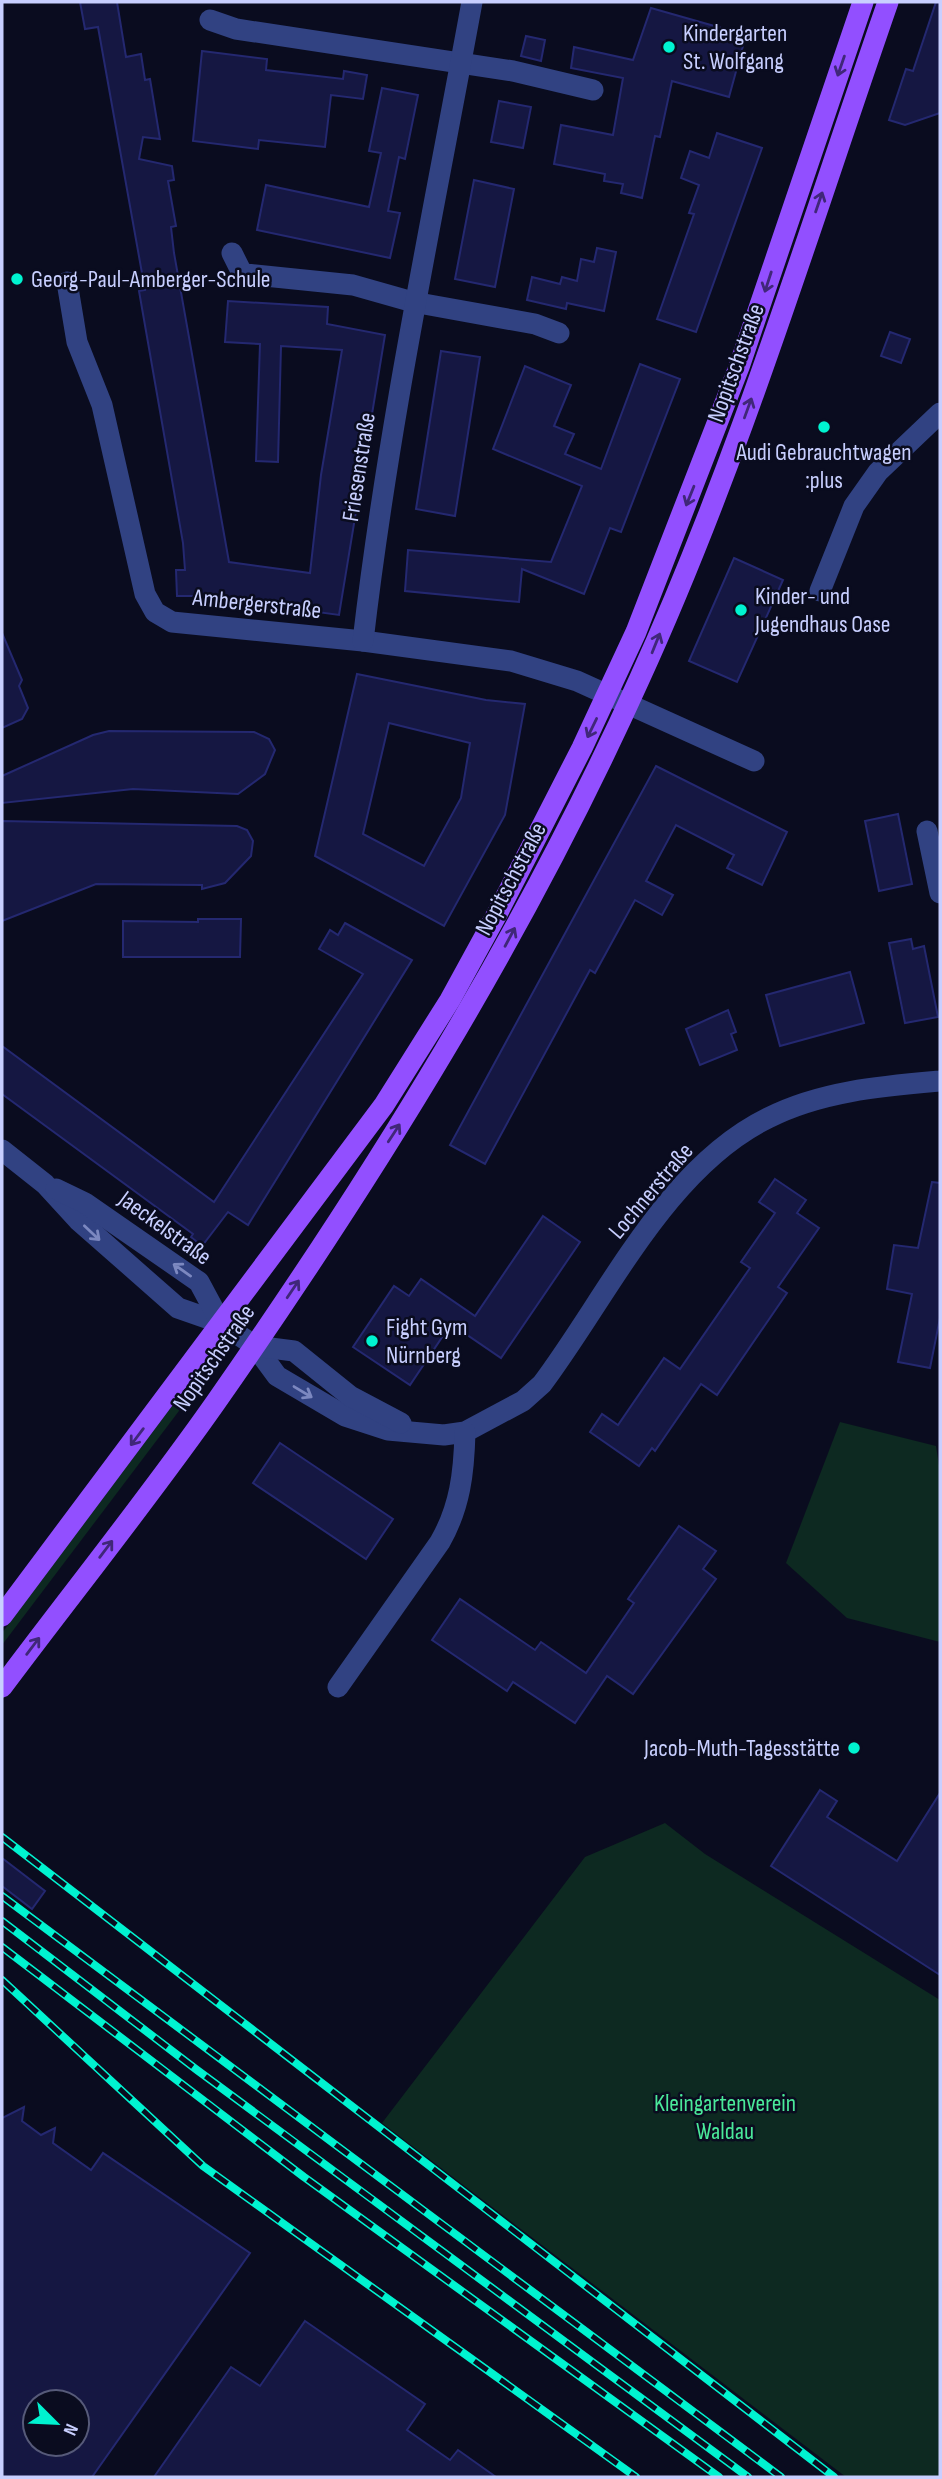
<svg xmlns="http://www.w3.org/2000/svg" width="942" height="2479" font-family="'Sofia Sans Condensed',sans-serif">
	<style>
		.green { fill: #0d2921 }
		.building { fill: #151742; stroke: #242870; stroke-width: 2; fill-rule: evenodd }
		.lines { fill: none; stroke-linecap: round; stroke-linejoin: round }
		.minor { stroke: #314282; stroke-width: 21 }
		.major { stroke: #924fff; stroke-width: 21 }
		.rail-casing { stroke: #00f3d0; stroke-width: 8 }
		.rail { stroke: #0a0c1f; stroke-width: 5; stroke-dasharray: 16; stroke-linecap: butt }
		.oneway { stroke: #402779 }
		.oneway2 { stroke: #7c88c0 }
		.poi-dot { fill: #00f3d0; stroke: #0a0c1f; stroke-width: 2.5 }
		.labels { text-anchor: middle; dominant-baseline: central; stroke-width: 5; stroke-linejoin: round; paint-order: stroke }
		.poi-label { font-size: 24px; fill: #c8cfff; stroke: #0a0c1f; text-anchor: start }
		.street-label { font-size: 24px; fill: #c8cfff; stroke: #0a0c1f }
		.park-label { font-size: 24px; fill: #4ae99a; stroke: #0a0c1f }
	</style>
	<rect width="100%" height="100%" fill="#0a0c1f"/>
	<g class="green">
		<polygon points="184,1390 191,1395 2,1645 2,1633"/>
		<polygon points="840,1422 936,1446 940,1472 940,1642 847,1618 786,1563"/>
		<polygon points="665,1823 705,1854 940,2000 940,2477 846,2477 382,2123 585,1857"/>
	</g>
	<g class="building">
		<polygon points="80,2 117,2 126,57 141,54 145,80 150,79 160,139 143,137 139,159 172,166 174,180 168,181 176,226 171,227 174,253 229,562 310,573 321,475 342,350 281,346 278,462 256,461 260,344 225,342 228,301 328,307 327,324 385,335 339,615 202,596 177,596 176,570 185,570 183,543 139,291 145,290 98,27 85,29"/>
		<polygon points="936,2 940,2 940,113 905,125 889,120 906,69 913,71"/>
		<polygon points="651,8 746,35 729,97 672,81 660,137 655,136 642,198 621,193 623,184 604,181 605,174 554,164 561,125 613,135 623,78 571,68 574,47 633,60"/>
		<polygon points="526,36 545,40 541,61 521,56"/>
		<polygon points="202,51 267,59 266,70 343,79 344,71 367,75 363,99 331,95 325,147 259,140 258,149 193,141"/>
		<polygon points="382,88 418,95 405,159 399,157 388,211 400,213 390,258 257,230 266,185 369,207 381,153 369,151"/>
		<polygon points="499,101 531,107 523,148 491,142"/>
		<polygon points="717,133 762,148 696,332 657,319 694,214 689,213 699,185 681,178 690,151 709,158"/>
		<polygon points="474,180 514,189 495,287 455,279"/>
		<polygon points="597,248 616,252 604,311 567,303 566,309 527,300 532,277 560,284 562,277 577,281 581,259 594,262"/>
		<polygon points="890,332 910,339 901,363 881,356"/>
		<polygon points="441,351 480,357 455,516 416,509"/>
		<polygon points="640,364 680,379 621,532 610,528 584,594 522,569 519,602 405,591 408,550 551,562 582,486 493,449 525,366 571,385 554,426 574,434 565,454 601,469"/>
		<polygon points="734,558 783,580 737,682 689,661"/>
		<polygon points="2,633 22,680 19,686 28,708 22,719 2,728"/>
		<path d="M357,674L486,700L525,704L505,815L444,926L315,856ZM389,723L470,743L461,798L424,866L363,834Z"/>
		<polygon points="109,731 254,732 269,739 275,750 265,774 238,794 133,789 2,803 2,776 93,735"/>
		<polygon points="656,766 787,832 762,885 727,868 734,855 676,825 646,881 673,895 662,915 635,900 595,973 590,970 485,1164 450,1145"/>
		<polygon points="898,814 912,884 879,891 865,821"/>
		<polygon points="2,821 237,826 247,830 253,841 251,856 225,883 202,889 202,885 96,884 2,921"/>
		<polygon points="198,919 241,919 240,957 123,957 123,921 198,922"/>
		<polygon points="345,923 412,960 248,1225 228,1212 202,1246 191,1237 193,1234 2,1094 2,1046 214,1202 363,974 319,949 330,930 338,935"/>
		<polygon points="911,939 913,949 924,946 938,1017 905,1023 889,943"/>
		<polygon points="850,972 864,1023 780,1046 766,995"/>
		<polygon points="728,1010 736,1032 731,1034 737,1050 700,1065 686,1029"/>
		<polygon points="775,1179 806,1200 797,1213 819,1228 778,1287 787,1293 717,1395 701,1384 655,1451 652,1448 639,1466 590,1432 602,1414 618,1425 664,1358 680,1369 750,1268 741,1262 775,1213 759,1202"/>
		<polygon points="932,1182 940,1183 940,1318 930,1368 898,1362 912,1294 887,1289 894,1245 918,1248"/>
		<polygon points="543,1216 580,1242 501,1358 451,1324 410,1385 353,1347 394,1286 409,1296 421,1279 475,1316"/>
		<polygon points="280,1443 393,1519 366,1559 253,1483"/>
		<polygon points="679,1526 716,1551 703,1569 716,1579 633,1694 607,1676 575,1723 513,1682 507,1691 432,1640 460,1599 535,1650 541,1642 586,1673 634,1603 628,1599"/>
		<polygon points="820,1790 837,1801 827,1817 897,1861 940,1793 940,1975 771,1866"/>
		<polygon points="2,1858 45,1891 32,1909 2,1886"/>
		<path d="M24,2107L22,2121L41,2135L55,2128L53,2143L91,2170L103,2153L250,2253L92,2477H2V2118ZM35,2402H77V2444H35Z"/>
		<polygon points="305,2321 425,2404 407,2430 450,2460 458,2450 496,2477 154,2477 231,2367 260,2386"/>
	</g>
	<g class="lines">
		<g class="minor">
			<polyline points="210,20 236,29 513,71 593,90"/>
			<polyline points="232,253 241,271 246,274 353,285 413,302 535,324 559,333"/>
			<polyline points="67,282 77,342 102,405 145,594 155,612 172,622 363,641 511,661 577,681 754,761"/>
			<polyline points="820,591 854,506 878,472 940,413"/>
			<path d="M363,641C388,426 433,215 472,2"/>
			<polyline points="927,831 940,893"/>
			<path d="M2,1150L45,1184L78,1220L178,1308L221,1323L255,1346L277,1376L345,1416L388,1430L444,1435L465,1432L523,1401L542,1384C608,1296 666,1168 768,1118C821,1091 883,1086 940,1081"/>
			<polyline points="56,1189 85,1203 199,1282 221,1323"/>
			<polyline points="255,1346 294,1351 350,1396 401,1423"/>
			<path d="M338,1687L440,1542C460,1507 464,1473 465,1432"/>
		</g>
		<g class="major">
			<polyline points="2,1616 384,1105 450,1000 497,914 582,748 636,632 739,367 863,2"/>
			<path d="M2,1687C73,1592 148,1499 216,1402C376,1173 524,935 639,680C739,461 809,229 888,2"/>
		</g>
		<g class="rail-casing">
			<g id="rail">
				<polyline points="2,1837 834,2477"/>
				<polyline points="2,1896 781,2477"/>
				<polyline points="2,1921 197,2070 748,2477"/>
				<polyline points="2,1947 304,2177 719,2477"/>
				<polyline points="2,1980 203,2166 636,2477"/>
			</g>
		</g>
		<use href="#rail" class="rail"/>
	</g>
	<defs><path id="oneway-shaft" d="M-6 0H5M1.5-3L5.5 0L1.5 3" fill="none" stroke-width="1.6" stroke-linecap="round" stroke-linejoin="round" transform="scale(1.75)"/></defs>
	<g class="oneway">
		<use href="#oneway-shaft" transform="translate(841 66) rotate(109)"/>
		<use href="#oneway-shaft" transform="translate(819 202) rotate(-71)"/>
		<use href="#oneway-shaft" transform="translate(768 282) rotate(108)"/>
		<use href="#oneway-shaft" transform="translate(748 408) rotate(-70)"/>
		<use href="#oneway-shaft" transform="translate(690 496) rotate(112)"/>
		<use href="#oneway-shaft" transform="translate(656 643) rotate(-68)"/>
		<use href="#oneway-shaft" transform="translate(592 728) rotate(116)"/>
		<use href="#oneway-shaft" transform="translate(510 937) rotate(-62)"/>
		<use href="#oneway-shaft" transform="translate(394 1133) rotate(-57)"/>
		<use href="#oneway-shaft" transform="translate(293 1289) rotate(-56)"/>
		<use href="#oneway-shaft" transform="translate(137 1437) rotate(127)"/>
		<use href="#oneway-shaft" transform="translate(106 1549) rotate(-53)"/>
		<use href="#oneway-shaft" transform="translate(33 1646) rotate(-53)"/>
	</g>
	<g class="oneway2">
		<use href="#oneway-shaft" transform="translate(92 1233) rotate(43)"/>
		<use href="#oneway-shaft" transform="translate(182 1270) rotate(-145)"/>
		<use href="#oneway-shaft" transform="translate(303 1392) rotate(31)"/>
	</g>
	<g class="poi-dot">
		<circle cx="669" cy="47" r="7"/>
		<circle cx="17" cy="279" r="7"/>
		<circle cx="824" cy="427" r="7"/>
		<circle cx="741" cy="610" r="7"/>
		<circle cx="372" cy="1341" r="7"/>
		<circle cx="854" cy="1748" r="7"/>
	</g>
	<g class="labels">
		<g class="poi-label">
			<text x="683" y="33">Kindergarten<tspan x="683" dy="28">St. Wolfgang</tspan></text>
			<text x="31" y="279">Georg-Paul-Amberger-Schule</text>
			<text x="824" y="452" text-anchor="middle">Audi Gebrauchtwagen<tspan x="824" dy="28">:plus</tspan></text>
			<text x="755" y="596">Kinder- und<tspan x="755" dy="28">Jugendhaus Oase</tspan></text>
			<text x="386" y="1327">Fight Gym<tspan x="386" dy="28">Nürnberg</tspan></text>
			<text x="840" y="1748" text-anchor="end">Jacob-Muth-Tagesstätte</text>
		</g>
		<g class="street-label">
			<text transform="translate(736 363) rotate(-70)">Nopitschstraße</text>
			<text transform="translate(359 467) rotate(-81)">Friesenstraße</text>
			<text transform="translate(257 604) rotate(6)">Ambergerstraße</text>
			<text transform="translate(511 879) rotate(-62)">Nopitschstraße</text>
			<text transform="translate(651 1191) rotate(-50)">Lochnerstraße</text>
			<text transform="translate(165 1228) rotate(36)">Jaeckelstraße</text>
			<text transform="translate(214 1358) rotate(-55)">Nopitschstraße</text>
		</g>
		<g class="park-label">
			<text x="725" y="2103">Kleingartenverein<tspan x="725" dy="28">Waldau</tspan></text>
		</g>
	</g>
	<rect width="942" height="2479" fill="none" stroke="#c8cfff" stroke-width="7"/>
	<g transform="translate(56 2423) rotate(114)"><circle r="33" fill="#0a0c1f" stroke="#565a79" stroke-width="2"/>
	<path d="M0-5L12 26L0 18L-12 26Z" fill="#00f3d0"/>
	<text y="-10" font-size="19" font-weight="bold" text-anchor="middle" fill="#c8cfff">N</text>
	</g>
</svg>
